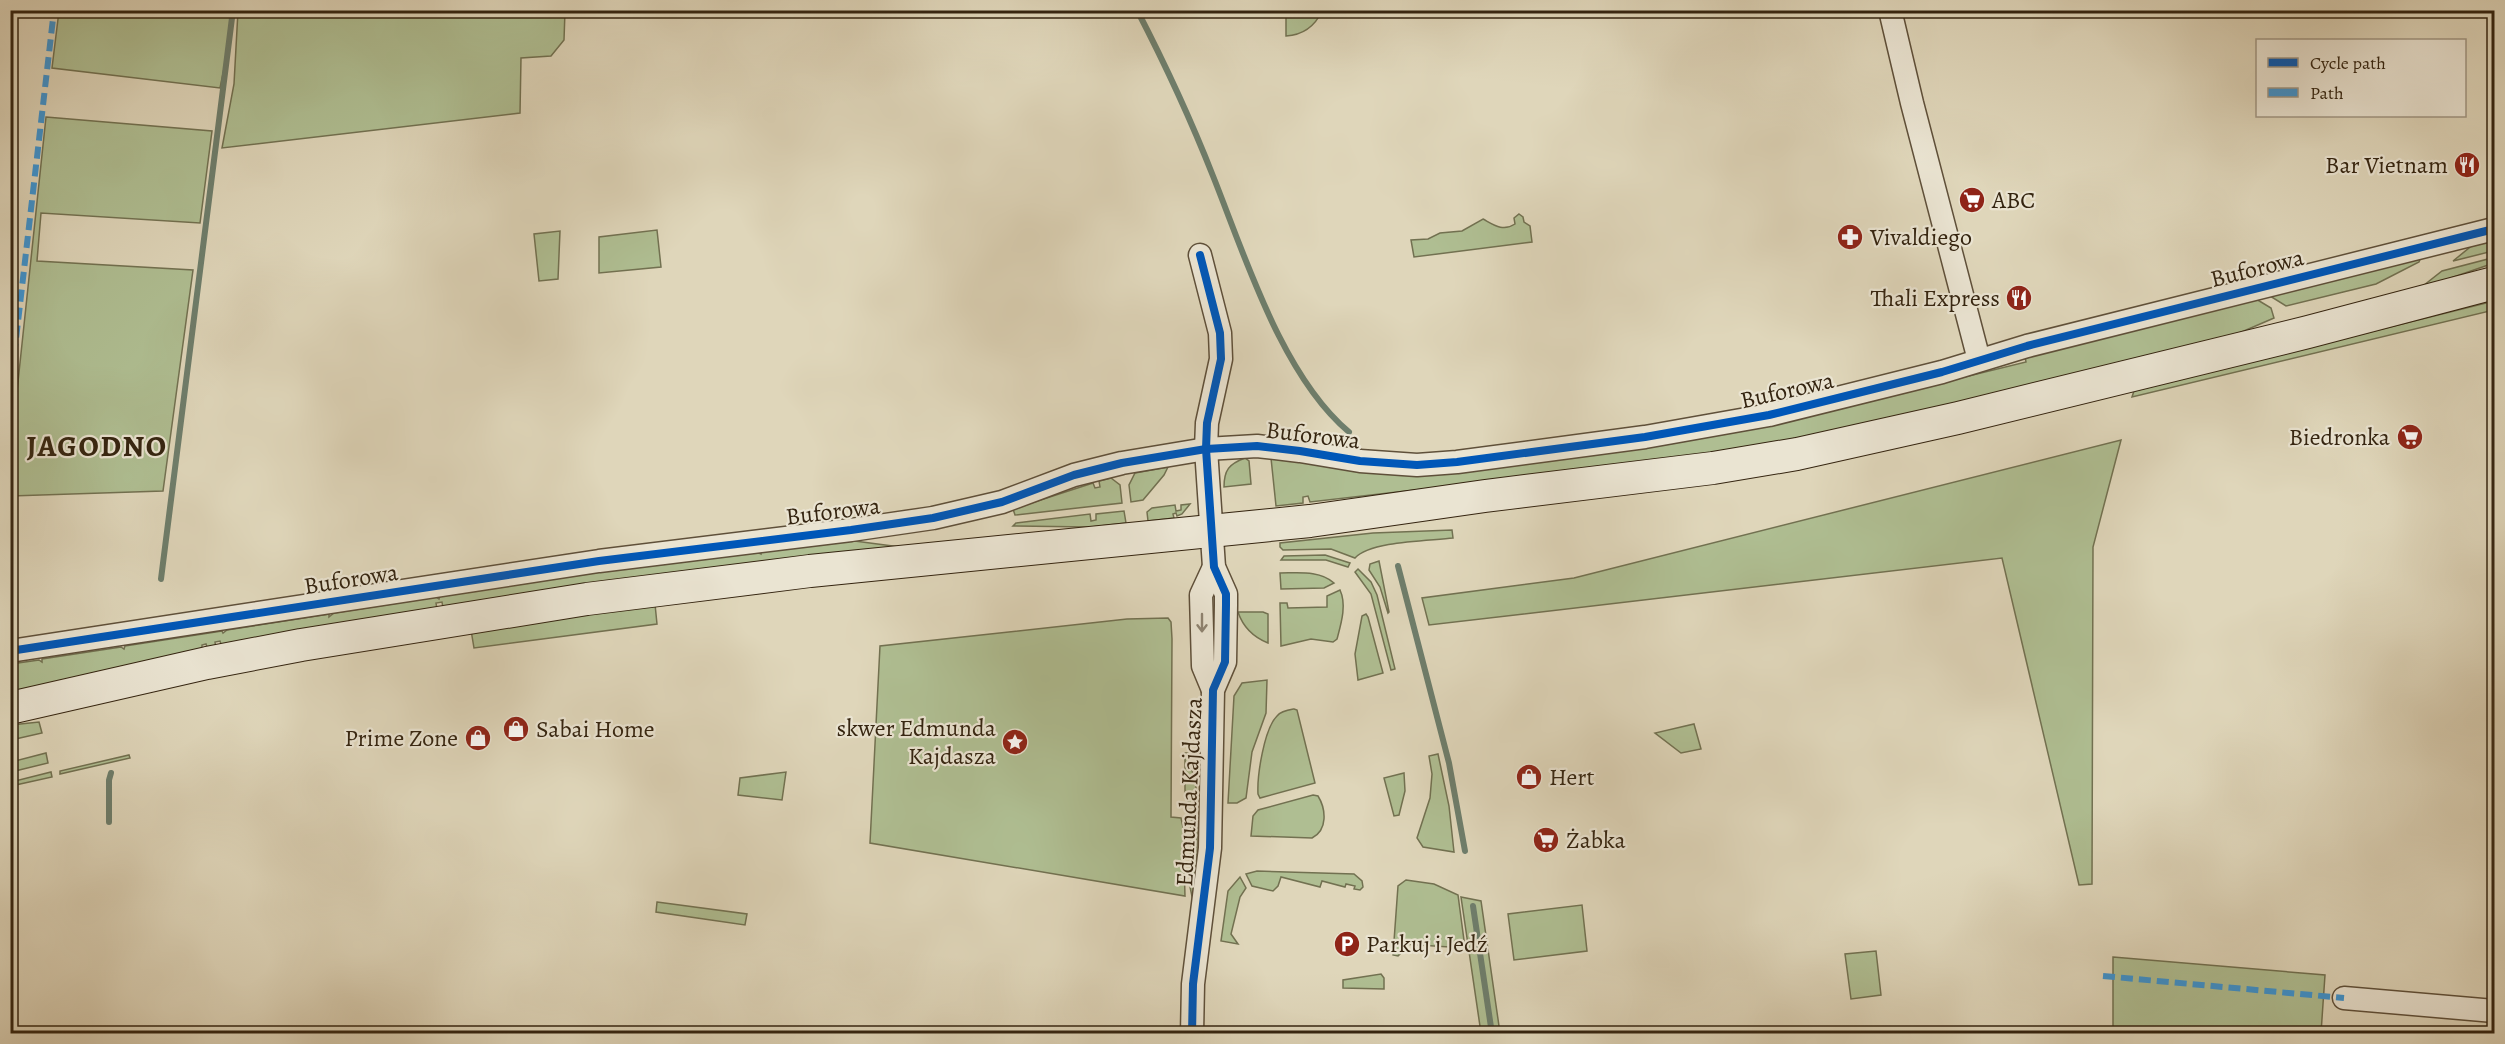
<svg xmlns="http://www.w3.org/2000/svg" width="2505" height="1044" font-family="Alegreya,serif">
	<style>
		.green { fill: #afbe92; stroke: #727151; stroke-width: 1.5 }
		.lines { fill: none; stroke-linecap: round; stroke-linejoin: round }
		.stream { stroke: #6e7e6c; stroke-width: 6 }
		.street-casing { stroke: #5f503a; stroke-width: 25 }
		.secondary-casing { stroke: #342410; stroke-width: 34 }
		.street { stroke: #eae4d2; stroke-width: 22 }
		.secondary { stroke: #eae4d2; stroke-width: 32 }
		.quiet { stroke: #3d95d3; stroke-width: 6; stroke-dasharray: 12 6; stroke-linecap: butt }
		.cycleway-casing { stroke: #eae4d2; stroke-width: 11 }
		.cycleway { stroke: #0057b8; stroke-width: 8 }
		.oneway { stroke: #8f8471 }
		.labels { text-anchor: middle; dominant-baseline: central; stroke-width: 4.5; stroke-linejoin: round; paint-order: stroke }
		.poi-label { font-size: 24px; fill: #342410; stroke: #eae4d2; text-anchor: start }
		.street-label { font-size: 24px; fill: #342410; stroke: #eae4d2 }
		.district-label { font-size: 30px; font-weight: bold; letter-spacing: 1.5px; fill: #342410; stroke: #eae4d2 }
	</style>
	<rect width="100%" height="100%" fill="#dfd6ba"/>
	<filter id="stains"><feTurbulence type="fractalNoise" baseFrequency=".00333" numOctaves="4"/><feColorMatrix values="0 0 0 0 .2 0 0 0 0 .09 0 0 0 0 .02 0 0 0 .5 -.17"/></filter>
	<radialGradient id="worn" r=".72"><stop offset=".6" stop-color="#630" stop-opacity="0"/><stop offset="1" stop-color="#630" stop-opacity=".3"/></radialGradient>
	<g class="green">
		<path d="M1294,10H1322V11C1315,26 1303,35 1286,36V13Z"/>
		<polygon points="59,11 234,11 231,35 220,88 52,68"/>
		<polygon points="238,11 565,11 564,40 551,56 521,58 520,113 222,148 234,84"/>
		<polygon points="46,117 212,131 200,223 41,213 37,261 193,270 163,491 11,496 11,448"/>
		<path d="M1519,214L1523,217L1524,222L1530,226L1532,242L1414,257L1411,240L1428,239L1440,233L1462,231L1483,219C1494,225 1503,232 1515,224L1514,218Z"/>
		<polygon points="657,230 661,267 599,273 599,237"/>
		<polygon points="560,231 558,279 539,281 534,234"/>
		<polygon points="2493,239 2493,251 2453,261 2474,244"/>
		<polygon points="2421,257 2419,262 2376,284 2286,306 2270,296"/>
		<polygon points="2492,258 2494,263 2419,289 2442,271"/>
		<polygon points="2256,299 2271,308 2274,318 2223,340 1851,430 1633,465 1310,502 1308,496 1303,497 1303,503 1276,506 1271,458 1274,457 1383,474 1431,475 1518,465 1669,444 1777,423 2026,362 2025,357"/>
		<polygon points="2494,301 2494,310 2132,397 2134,391"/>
		<polygon points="2121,440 2093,547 2092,884 2079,885 2002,558 1429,625 1422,598 1574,578"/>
		<path d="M1245,458L1249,461L1251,484L1224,487C1224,470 1229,464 1245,458Z"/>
		<polygon points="1168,467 1164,475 1143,500 1131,502 1129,485 1135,473"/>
		<polygon points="1111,478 1120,485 1122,503 1015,515 1013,509 1093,483 1095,488 1100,487 1099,481"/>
		<polygon points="1190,504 1182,514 1177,516 1176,513 1173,514 1174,518 1148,521 1147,512 1152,508 1175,505 1176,511 1181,510 1181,505"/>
		<polygon points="1124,511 1126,523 1091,527 1013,526 1016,523 1090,514 1091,521 1096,520 1096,514"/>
		<path d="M1452,530L1453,538C1428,541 1371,541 1355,558L1331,549L1283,550L1280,547V543L1373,533Z"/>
		<polygon points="847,540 908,548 443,608 442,602 436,603 437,609 222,647 220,641 215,642 216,649 208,650 206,644 202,645 202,652 11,694 11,664 39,660 42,662 42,659 121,647 124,649 125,646 222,631 223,633 227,630 329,614 329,617 334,613 436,597 439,599 440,596 634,567 757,552 761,554 761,550"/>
		<polygon points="1325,555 1350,563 1348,567 1326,560 1281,560 1284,556"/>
		<polygon points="1379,561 1389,612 1388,613 1380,587 1369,570 1370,564"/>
		<polygon points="1358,569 1371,582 1377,595 1395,669 1391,670 1371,594 1355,572"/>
		<path d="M1280,573C1298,573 1320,570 1334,583L1324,588L1281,589Z"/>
		<path d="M1340,590C1347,605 1341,624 1337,639L1333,642L1311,639L1281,646L1280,603H1287L1288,608L1327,607V596Z"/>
		<polygon points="655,604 657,624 474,648 471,630"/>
		<path d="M1238,612H1263L1268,614V643C1253,637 1243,627 1238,612Z"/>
		<polygon points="1366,614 1368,617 1383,673 1358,680 1355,654 1362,616"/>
		<polygon points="1168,618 1171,622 1172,639 1171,817 1181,818 1183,827 1185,896 870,843 880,646 1127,619"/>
		<polygon points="1267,680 1266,713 1252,752 1246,798 1237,803 1228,803 1234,696 1242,683"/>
		<path d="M1294,709L1297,710L1315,783L1260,798L1258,794C1257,776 1264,729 1277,716C1281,711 1288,710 1294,709Z"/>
		<polygon points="39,722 42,733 11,740 11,725"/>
		<polygon points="1694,724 1701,749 1681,753 1655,733"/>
		<polygon points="46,753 48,763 11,772 11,762"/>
		<polygon points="1185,753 1188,753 1196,787 1197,804 1189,803 1185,797"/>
		<polygon points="1438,754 1449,806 1454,852 1423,847 1417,838 1430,798 1432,774 1429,756"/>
		<polygon points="129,755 130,758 60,774 60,771"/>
		<polygon points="51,772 52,777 11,786 11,782"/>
		<polygon points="786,772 782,800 738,795 740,778"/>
		<polygon points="1404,773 1405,791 1399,815 1394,816 1384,778"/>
		<path d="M1313,795L1318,796C1326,809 1328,830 1312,838L1251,836L1253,816L1258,810Z"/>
		<polygon points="1197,816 1197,870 1193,901 1190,887 1191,821"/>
		<polygon points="1257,871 1354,874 1362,881 1363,887 1360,890 1354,889 1355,886 1346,884 1345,887 1322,881 1320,887 1281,877 1278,886 1273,891 1252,886 1246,874"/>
		<polygon points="1240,877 1246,888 1240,897 1231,934 1238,944 1221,941 1228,891"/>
		<polygon points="1406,880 1434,884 1458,895 1465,948 1403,944 1401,953 1398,956 1393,955 1398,886"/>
		<polygon points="1461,897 1481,901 1500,1033 1481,1033"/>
		<polygon points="657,902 747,914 745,925 656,912"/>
		<polygon points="1582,905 1587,951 1514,960 1508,914"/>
		<polygon points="1876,951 1881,995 1851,999 1845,954"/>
		<polygon points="2113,957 2325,975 2321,1033 2113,1033"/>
		<polygon points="1381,974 1384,978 1384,989 1343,988 1343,980"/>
	</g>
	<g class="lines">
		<g class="stream">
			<path d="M1137,10C1165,64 1191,120 1213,176C1245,256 1282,376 1349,432"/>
			<polyline points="1398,566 1449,763 1465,851"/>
			<polyline points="161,579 233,10"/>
			<polyline points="109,822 109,780 111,773"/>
			<polyline points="1473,906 1492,1034"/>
		</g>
		<g class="street-casing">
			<g id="street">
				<polyline points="1890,10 1912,103 1979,360"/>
				<polyline points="10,651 599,561 851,530 933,518 1002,502 1074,475 1122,463 1206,449 1257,446 1300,451 1360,461 1417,465 1457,462 1645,437 1769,415 1942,372 2027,346 2494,229"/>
				<polyline points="1213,690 1203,666 1201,595 1214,567"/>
				<polyline points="2344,998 2494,1011"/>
				<polyline points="1192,1034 1193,984 1210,848 1213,690 1225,662 1226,605 1226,594 1214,567 1206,449 1207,423 1221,359 1220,333 1200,255"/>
			</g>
		</g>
		<g class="secondary-casing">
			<polyline id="secondary" points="10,708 207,663 301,645 587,599 810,571 1310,521 1485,496 1713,468 1797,454 1958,418 2308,332 2494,283"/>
		</g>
		<use href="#street" class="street"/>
		<use href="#secondary" class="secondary"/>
		<g class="quiet">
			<polyline points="10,391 54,10"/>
			<polyline points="2103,976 2344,998"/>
		</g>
		<g class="cycleway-casing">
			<g id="cycleway">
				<polyline points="10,651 599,561 851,530 933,518 1002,502 1074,475 1122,463 1206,449 1257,446 1300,451 1360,461 1417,465 1457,462 1645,437 1769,415 1942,372 2027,346 2494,229"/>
				<polyline points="1192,1034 1193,984 1210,848 1213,690 1225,662 1226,605 1226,594 1214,567 1206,449 1207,423 1221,359 1220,333 1200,255"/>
			</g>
		</g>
		<use href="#cycleway" class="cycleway"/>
	</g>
	<defs><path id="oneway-shaft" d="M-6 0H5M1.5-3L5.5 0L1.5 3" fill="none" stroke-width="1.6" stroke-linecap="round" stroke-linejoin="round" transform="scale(1.5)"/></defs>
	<use class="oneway" href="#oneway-shaft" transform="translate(1202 623) rotate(90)"/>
	<defs>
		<g id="restaurant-disc" transform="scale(1.35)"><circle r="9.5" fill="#8f2418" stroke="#eae4d2"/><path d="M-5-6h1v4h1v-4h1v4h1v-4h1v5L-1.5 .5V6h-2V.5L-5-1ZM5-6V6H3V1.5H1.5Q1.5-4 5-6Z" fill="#fff"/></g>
		<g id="supermarket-disc" transform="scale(1.35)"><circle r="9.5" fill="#8f2418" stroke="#eae4d2"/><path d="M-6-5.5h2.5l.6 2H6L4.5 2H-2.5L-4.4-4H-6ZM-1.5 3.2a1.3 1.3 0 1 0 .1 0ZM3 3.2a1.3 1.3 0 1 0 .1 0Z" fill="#fff"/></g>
		<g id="pharmacy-disc" transform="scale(1.35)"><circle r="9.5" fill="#8f2418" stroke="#eae4d2"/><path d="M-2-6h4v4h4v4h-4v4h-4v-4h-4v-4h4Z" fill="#fff"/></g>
		<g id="shop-disc" transform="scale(1.35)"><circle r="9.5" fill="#8f2418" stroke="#eae4d2"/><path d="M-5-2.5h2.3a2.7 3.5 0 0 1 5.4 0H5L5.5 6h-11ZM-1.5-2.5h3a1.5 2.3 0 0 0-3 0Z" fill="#fff"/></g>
		<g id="sight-disc" transform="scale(1.35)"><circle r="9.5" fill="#8f2418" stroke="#eae4d2"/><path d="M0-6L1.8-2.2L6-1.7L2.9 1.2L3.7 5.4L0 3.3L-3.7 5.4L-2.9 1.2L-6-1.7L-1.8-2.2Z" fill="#fff"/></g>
		<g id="parking-disc" transform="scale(1.35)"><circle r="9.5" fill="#8f2418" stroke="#eae4d2"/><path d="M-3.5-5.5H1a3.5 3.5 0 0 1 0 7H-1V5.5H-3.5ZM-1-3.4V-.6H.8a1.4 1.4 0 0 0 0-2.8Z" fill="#fff"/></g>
	</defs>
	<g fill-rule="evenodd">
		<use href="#restaurant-disc" x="2467" y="165"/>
		<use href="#supermarket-disc" x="1972" y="200"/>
		<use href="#pharmacy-disc" x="1850" y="237"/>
		<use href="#restaurant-disc" x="2019" y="298"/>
		<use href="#supermarket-disc" x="2410" y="437"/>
		<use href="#shop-disc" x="516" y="729"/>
		<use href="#shop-disc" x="478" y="738"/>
		<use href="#sight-disc" x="1015" y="742"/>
		<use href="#shop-disc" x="1529" y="777"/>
		<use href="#supermarket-disc" x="1546" y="840"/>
		<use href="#parking-disc" x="1347" y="944"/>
	</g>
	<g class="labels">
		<g class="poi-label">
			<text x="2448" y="165" text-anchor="end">Bar Vietnam</text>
			<text x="1992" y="200">ABC</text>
			<text x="1870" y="237">Vivaldiego</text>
			<text x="2000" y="298" text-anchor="end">Thali Express</text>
			<text x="2390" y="437" text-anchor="end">Biedronka</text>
			<text x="996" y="728" text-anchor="end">skwer Edmunda<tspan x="996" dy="28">Kajdasza</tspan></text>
			<text x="536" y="729">Sabai Home</text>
			<text x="458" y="738" text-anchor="end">Prime Zone</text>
			<text x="1549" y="777">Hert</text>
			<text x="1566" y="840">Żabka</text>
			<text x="1366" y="944">Parkuj i Jedź</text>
		</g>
		<g class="street-label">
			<text transform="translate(2257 268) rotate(-14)">Buforowa</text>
			<text transform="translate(1787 390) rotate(-13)">Buforowa</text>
			<text transform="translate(1313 435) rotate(7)">Buforowa</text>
			<text transform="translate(833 511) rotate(-7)">Buforowa</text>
			<text transform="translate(351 579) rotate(-9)">Buforowa</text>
			<text transform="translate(1189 792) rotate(-87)">Edmunda Kajdasza</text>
		</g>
		<g class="district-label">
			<text x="97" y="446">JAGODNO</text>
		</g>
	</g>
	<rect width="2505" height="1044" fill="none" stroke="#dfd6ba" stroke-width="36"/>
	<rect x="12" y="12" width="2481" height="1020" fill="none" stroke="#342410" stroke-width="3"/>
	<rect x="18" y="18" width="2469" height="1008" fill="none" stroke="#342410" stroke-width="1.5"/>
	<rect x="2256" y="39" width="210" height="78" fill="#eae4d2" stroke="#a19784" stroke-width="1.5"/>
	<rect x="2268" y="58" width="30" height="9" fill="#0057b8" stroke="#a19784" stroke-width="1.5"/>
	<text x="2310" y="69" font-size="18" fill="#342410">Cycle path</text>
	<rect x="2268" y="88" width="30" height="9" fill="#3d95d3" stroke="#a19784" stroke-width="1.5"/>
	<text x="2310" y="99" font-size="18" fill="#342410">Path</text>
	<rect width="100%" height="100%" filter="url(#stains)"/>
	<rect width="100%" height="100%" fill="url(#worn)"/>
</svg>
